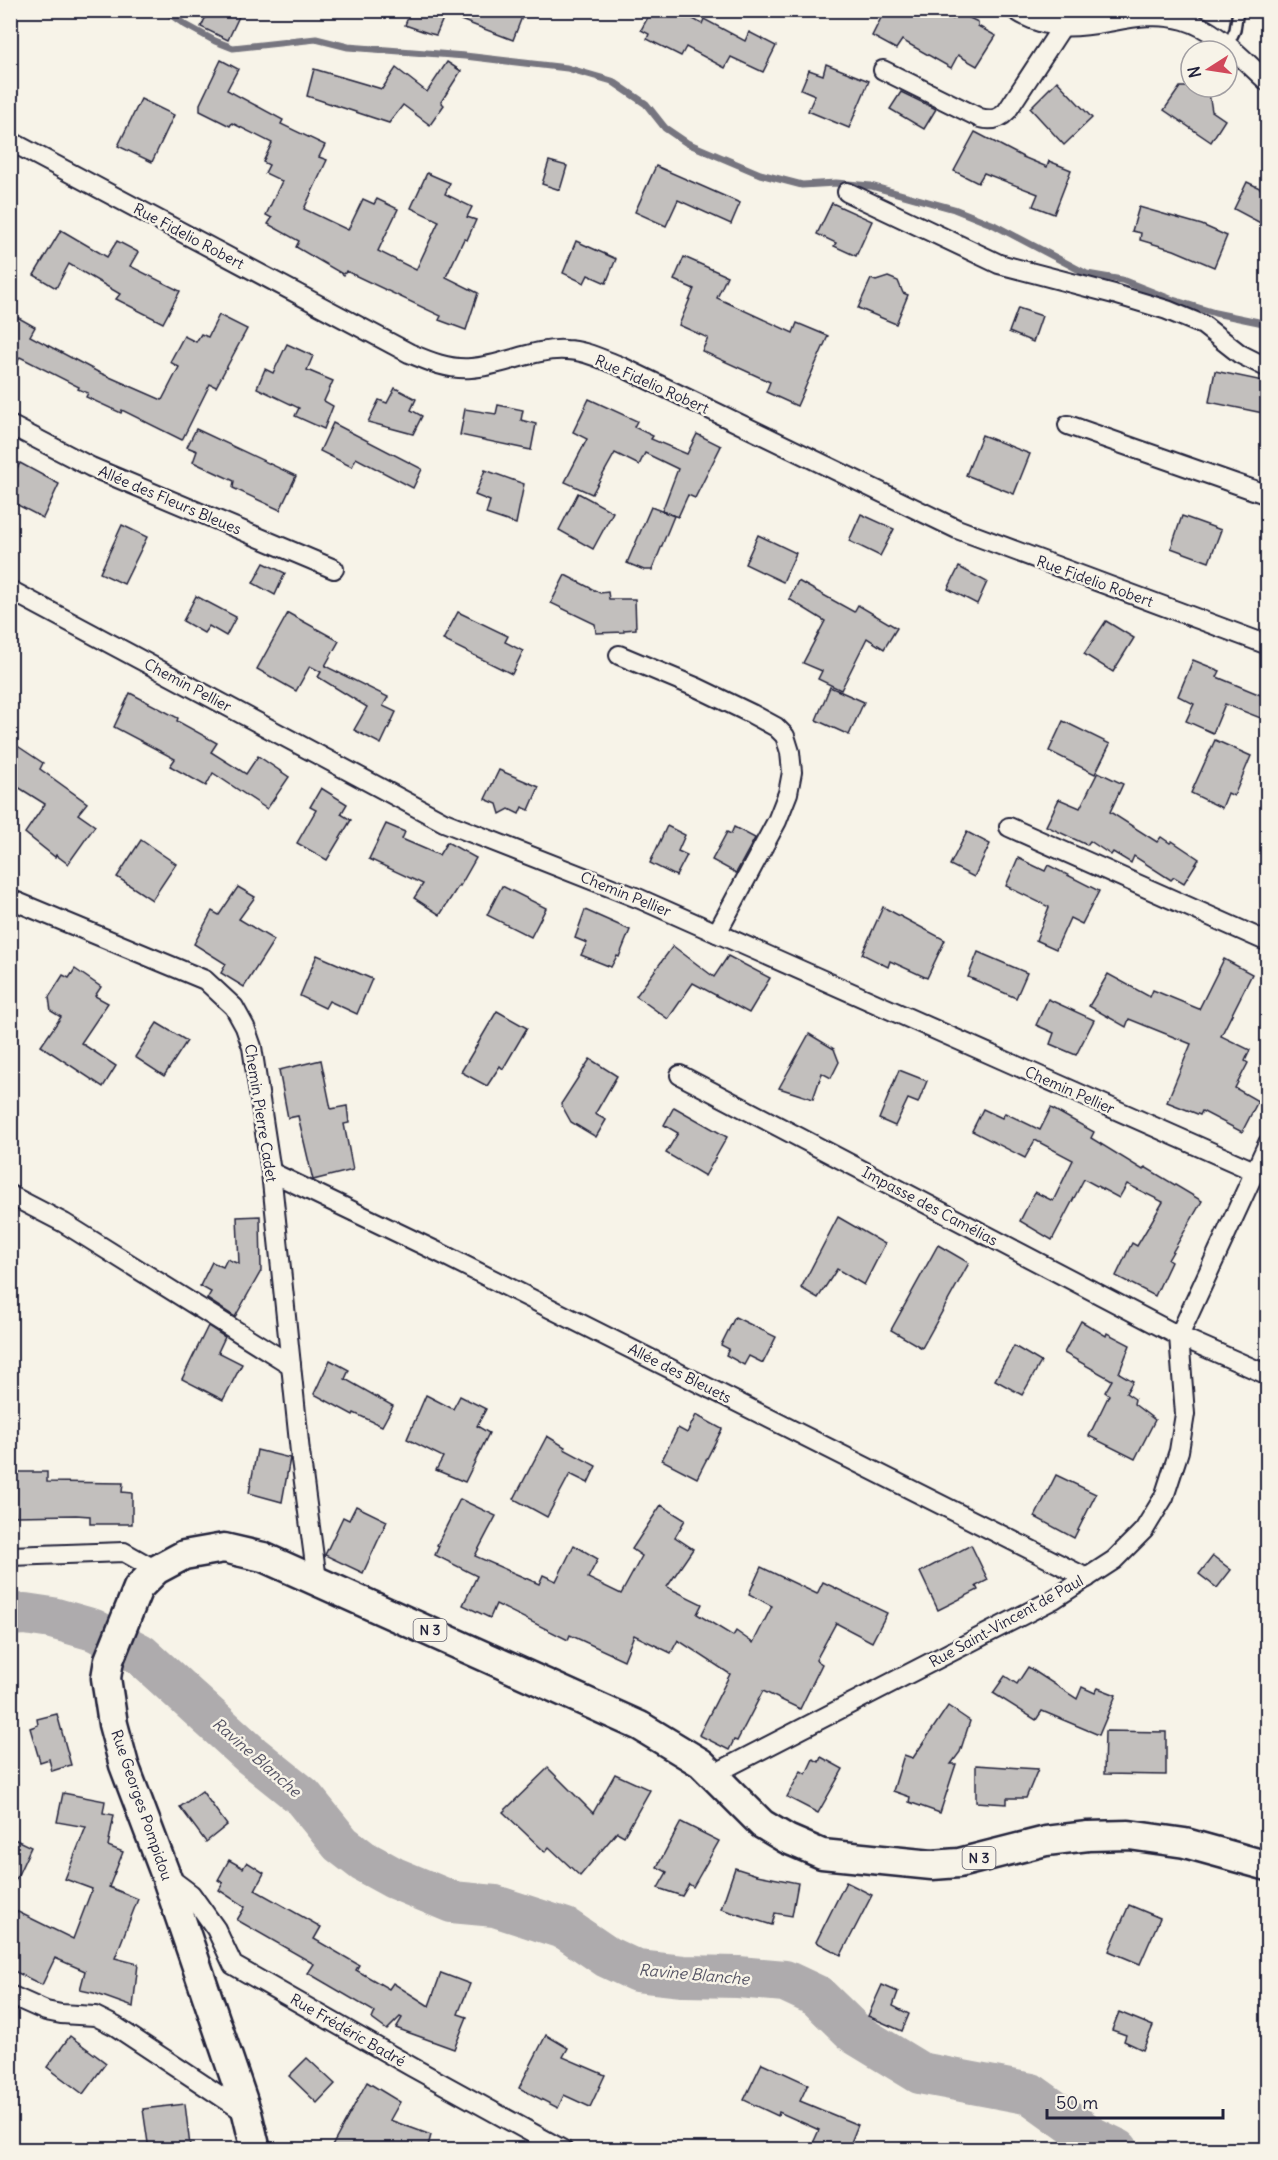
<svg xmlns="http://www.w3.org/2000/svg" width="1278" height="2160" font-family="Delius,sans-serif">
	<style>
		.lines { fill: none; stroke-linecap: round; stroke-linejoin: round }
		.stream { stroke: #76747f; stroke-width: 7 }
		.river { stroke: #aeabad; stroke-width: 42 }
		.building { fill: #c2bfbd; stroke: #22223b; stroke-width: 1.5 }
		.lane-casing { stroke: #22223b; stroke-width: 14 }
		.street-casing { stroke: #22223b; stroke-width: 22 }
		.primary-casing { stroke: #22223b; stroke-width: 33 }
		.lane { stroke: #f7f3e8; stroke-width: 9 }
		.street { stroke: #f7f3e8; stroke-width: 18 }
		.primary { stroke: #f7f3e8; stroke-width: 28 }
		.labels { text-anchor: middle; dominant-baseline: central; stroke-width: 5; stroke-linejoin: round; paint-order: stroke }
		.shield { fill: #f7f3e8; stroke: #62616f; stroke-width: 1.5 }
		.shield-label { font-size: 14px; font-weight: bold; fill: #22223b }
		.street-label { font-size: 15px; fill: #22223b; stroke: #f7f3e8 }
		.water-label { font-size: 16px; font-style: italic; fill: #535263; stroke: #f7f3e8 }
	</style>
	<rect width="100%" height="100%" fill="#f7f3e8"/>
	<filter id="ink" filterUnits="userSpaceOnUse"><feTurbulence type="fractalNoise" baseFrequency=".0167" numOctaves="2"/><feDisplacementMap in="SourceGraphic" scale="12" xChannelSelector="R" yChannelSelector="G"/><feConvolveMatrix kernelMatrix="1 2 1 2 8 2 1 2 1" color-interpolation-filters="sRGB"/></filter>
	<g filter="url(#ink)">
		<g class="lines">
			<polyline class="stream" points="164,10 184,24 215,41 233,48 316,39 348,47 465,56 567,68 612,81 646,104 665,128 687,143 760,174 802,185 836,183 871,186 954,209 994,225 1087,274 1122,280 1173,300 1215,313 1268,324"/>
			<polyline class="river" points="10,1615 25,1614 52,1618 94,1630 140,1654 251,1755 302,1796 341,1844 363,1861 394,1878 452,1902 495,1906 566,1929 607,1957 637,1971 683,1976 738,1977 785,1981 817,1996 856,2034 920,2073 1031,2094 1091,2137 1118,2150"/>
		</g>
		<g class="building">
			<polygon points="209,10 242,10 228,40 201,27"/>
			<polygon points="411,10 505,10 522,17 513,40 445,14 436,35 428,33 405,25"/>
			<polygon points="652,10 677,10 702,24 704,19 745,41 749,32 776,46 763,72 731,57 725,68 686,47 681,56 647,39 649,34 641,30"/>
			<polygon points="885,10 931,10 953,19 957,12 978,22 978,26 996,36 977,66 958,55 951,68 902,40 896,49 872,36"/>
			<polygon points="221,60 238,69 227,90 283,120 281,124 325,145 319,157 327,160 304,209 348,230 363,199 374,204 377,199 398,209 378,251 416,270 439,221 411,208 427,173 450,183 445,194 472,207 467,217 476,220 467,240 464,239 446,277 478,293 466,330 439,320 441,316 346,271 344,275 296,247 299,241 268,224 272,218 266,215 282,181 265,173 269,165 263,162 272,143 232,123 230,126 200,111 200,104"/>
			<polygon points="447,62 461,71 441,102 444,105 430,125 403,105 389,123 307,96 314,69 382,89 396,68 427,92"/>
			<polygon points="826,64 869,81 849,128 808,111 815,95 801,89 809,70 823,75"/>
			<polygon points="1057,81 1092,118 1064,145 1030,108"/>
			<polygon points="1180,87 1208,87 1212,111 1225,120 1211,142 1164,110"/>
			<polygon points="901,92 936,109 924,129 890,109"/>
			<polygon points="141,99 174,115 152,162 118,146"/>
			<polygon points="975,132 1023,157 1047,167 1049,161 1071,170 1054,214 1033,206 1038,194 984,173 978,183 954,171"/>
			<polygon points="549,161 567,166 560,190 542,184"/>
			<polygon points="656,166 740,203 731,224 678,200 666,226 635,212"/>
			<polygon points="1247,182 1268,192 1268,227 1234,209"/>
			<polygon points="832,203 872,221 856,256 834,246 836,243 817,234"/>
			<polygon points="1139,207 1202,225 1227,236 1214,267 1174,250 1140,240 1141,233 1132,231"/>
			<polygon points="61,230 107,257 117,241 138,252 130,266 180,291 163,323 116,299 120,294 69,264 56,288 34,275"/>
			<polygon points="576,241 616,259 606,283 588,275 584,283 563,273"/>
			<polygon points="684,257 727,276 717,298 793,333 797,323 828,336 797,406 766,392 770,382 702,351 708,338 679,325 694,289 674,280"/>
			<polygon points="888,277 898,281 903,293 908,295 896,324 858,308 871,279 876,281"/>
			<polygon points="1018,308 1042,316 1033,342 1009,332"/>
			<polygon points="10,313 35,327 30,336 98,372 162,400 179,367 170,362 184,336 196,342 201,334 208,337 219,315 247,329 216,387 210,384 182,440 122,410 121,413 86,397 88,393 78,389 79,387 20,357 10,377"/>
			<polygon points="287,344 313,356 307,370 333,381 324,401 333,406 324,429 295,416 299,408 257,388 265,369 273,373"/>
			<polygon points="1215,371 1268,382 1268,414 1209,402"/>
			<polygon points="395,388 416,399 411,410 422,416 413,434 368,422 379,400 387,403"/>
			<polygon points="589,399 637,421 634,427 653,436 651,439 687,454 697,434 721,446 695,498 688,495 678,517 662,511 678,469 645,453 639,465 615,453 592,494 565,482 587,439 573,432"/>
			<polygon points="498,405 523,410 521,420 536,424 531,450 460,435 465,409 496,414"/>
			<polygon points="333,423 422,469 413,488 356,458 352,467 320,451"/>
			<polygon points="196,429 296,476 280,510 233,488 234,481 193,462 197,451 187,447"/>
			<polygon points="982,435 1030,454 1014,494 966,475"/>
			<polygon points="20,463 59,484 43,518 10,501 10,480"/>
			<polygon points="485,470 524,484 516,524 486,514 490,501 475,495"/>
			<polygon points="578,493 613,512 593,549 559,530"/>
			<polygon points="651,507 674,516 652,570 644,570 627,563"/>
			<polygon points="861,514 894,529 880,556 849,541"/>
			<polygon points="1182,516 1221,530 1209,562 1171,548"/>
			<polygon points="122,525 147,537 124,584 100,573"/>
			<polygon points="758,535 796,553 783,582 745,564"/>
			<polygon points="264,563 285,573 275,595 253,583"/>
			<polygon points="959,567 987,582 977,604 948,589"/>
			<polygon points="565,575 600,593 608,592 609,599 635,599 636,629 624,630 624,632 596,633 595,624 551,603"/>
			<polygon points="798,581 854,612 858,605 897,628 884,649 867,638 841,690 818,679 822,671 803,663 825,621 789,599"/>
			<polygon points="196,596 236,617 226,636 209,626 204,633 183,621"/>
			<polygon points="458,612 508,636 505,642 523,651 512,674 443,640"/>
			<polygon points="288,613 339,641 325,666 388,697 383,706 396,712 381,744 354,730 367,707 318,677 321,672 310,666 296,691 257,669"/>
			<polygon points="1106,621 1134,638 1113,672 1084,654"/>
			<polygon points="1193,660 1220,671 1217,677 1268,698 1268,721 1225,704 1213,733 1186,721 1194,704 1178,696"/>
			<polygon points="830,687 864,702 849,735 816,720"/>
			<polygon points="130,693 178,718 177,721 217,743 211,752 246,774 258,756 289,777 267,809 213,773 206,786 170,766 175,759 114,727"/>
			<polygon points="1063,721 1110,744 1095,774 1049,751"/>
			<polygon points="1215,740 1251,756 1234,796 1228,793 1222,808 1191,793"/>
			<polygon points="10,741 43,763 40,769 87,803 78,814 95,826 68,864 56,855 55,857 25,833 45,804 10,782"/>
			<polygon points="499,770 539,787 529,810 522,807 519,814 509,809 500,814 497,804 485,799"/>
			<polygon points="1098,772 1123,784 1110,812 1157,842 1161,837 1170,843 1172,841 1199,859 1184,883 1174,877 1171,880 1134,856 1131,863 1113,852 1111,855 1090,841 1087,845 1046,826 1059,799 1080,808"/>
			<polygon points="321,788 347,804 341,814 351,820 327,860 297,843 316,810 310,807"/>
			<polygon points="386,824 405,832 402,839 439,855 447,842 476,858 460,886 459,885 440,915 414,898 423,884 369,859"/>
			<polygon points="667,826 685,835 678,851 687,855 676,876 650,863"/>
			<polygon points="734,827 755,838 736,873 712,860 727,832 731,834"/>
			<polygon points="967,832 990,844 974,877 950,865"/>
			<polygon points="141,840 176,864 152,900 117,877"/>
			<polygon points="1018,858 1045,871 1048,865 1099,891 1082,924 1070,918 1056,949 1036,940 1049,907 1006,886"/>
			<polygon points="502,886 546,908 531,937 487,915"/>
			<polygon points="238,887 255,897 239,919 274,940 244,987 221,973 226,964 194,944 212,911 219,915"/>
			<polygon points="883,907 945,940 927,978 890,961 888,967 862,954"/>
			<polygon points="585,910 630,930 619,957 617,956 611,967 581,955 587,943 575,938"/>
			<polygon points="673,946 714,977 728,956 770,978 749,1013 693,983 668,1019 636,996"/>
			<polygon points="978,952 1027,973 1016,998 968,977"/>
			<polygon points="317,955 372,979 357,1014 329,1001 325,1008 300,996"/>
			<polygon points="1224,959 1252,974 1221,1036 1250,1050 1245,1061 1248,1063 1235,1088 1258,1101 1242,1132 1202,1111 1200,1115 1167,1102 1191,1044 1129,1019 1126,1027 1089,1006 1108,974 1150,997 1153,990 1199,1009"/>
			<polygon points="75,969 101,987 95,996 108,1003 81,1043 116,1066 103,1087 41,1046 61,1017 51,1011 49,997 63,975 69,978"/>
			<polygon points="1048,999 1094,1020 1076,1055 1050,1044 1054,1033 1036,1025"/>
			<polygon points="497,1011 527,1028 503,1069 500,1066 487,1086 461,1072"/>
			<polygon points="157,1023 187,1041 164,1076 135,1057"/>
			<polygon points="809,1034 834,1049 839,1062 831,1078 822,1073 813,1099 779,1088"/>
			<polygon points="590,1059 617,1076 595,1114 606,1120 596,1137 571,1122 561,1104"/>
			<polygon points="321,1060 331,1109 347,1106 349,1123 344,1124 353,1170 313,1180 298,1116 288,1118 279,1070"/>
			<polygon points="899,1070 927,1081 918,1103 908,1099 895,1126 879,1119"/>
			<polygon points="674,1107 727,1137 705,1176 666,1153 678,1133 664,1125"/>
			<polygon points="1051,1108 1094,1132 1091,1138 1143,1170 1145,1167 1202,1201 1168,1260 1171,1262 1155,1296 1116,1276 1132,1243 1137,1246 1163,1202 1127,1184 1119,1198 1084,1179 1052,1240 1020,1221 1035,1192 1053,1201 1073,1160 1035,1140 1025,1158 972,1131 983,1109 1002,1118 1005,1113 1040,1130"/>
			<polygon points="260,1216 261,1271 235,1317 207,1299 211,1292 200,1286 212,1262 223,1267 227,1259 239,1264 237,1217"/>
			<polygon points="838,1217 885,1244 864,1285 837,1269 818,1298 801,1288"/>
			<polygon points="938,1245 969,1263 922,1348 891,1330"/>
			<polygon points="735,1317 776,1337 763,1363 749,1356 744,1365 726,1355 729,1349 721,1345"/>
			<polygon points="1081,1321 1106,1336 1107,1333 1130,1345 1119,1373 1133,1381 1126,1393 1135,1399 1134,1404 1155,1420 1135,1459 1089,1436 1109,1395 1105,1392 1112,1380 1064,1353"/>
			<polygon points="208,1326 225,1337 218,1352 242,1364 223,1400 182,1379"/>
			<polygon points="1014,1346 1041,1362 1022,1395 995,1380"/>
			<polygon points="330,1360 349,1370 345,1379 393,1406 382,1426 354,1413 353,1415 314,1394"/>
			<polygon points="426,1395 453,1409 460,1396 486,1409 477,1426 489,1433 465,1482 436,1470 443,1457 407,1439"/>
			<polygon points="696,1415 722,1429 697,1478 662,1460 678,1428 687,1433"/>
			<polygon points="547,1436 565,1447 564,1449 596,1466 588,1483 570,1474 547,1517 514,1499"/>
			<polygon points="257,1450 290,1458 282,1502 249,1493"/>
			<polygon points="10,1472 47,1472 47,1482 123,1483 122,1492 132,1493 132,1524 90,1524 90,1516 76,1515 15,1516 14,1508 10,1508"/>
			<polygon points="1056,1475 1096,1494 1074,1538 1035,1517"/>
			<polygon points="460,1499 496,1516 475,1556 539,1584 543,1575 556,1581 574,1545 598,1559 588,1578 621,1594 642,1556 632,1549 661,1505 685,1520 675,1537 693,1549 667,1587 702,1604 697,1614 733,1636 736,1631 753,1643 772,1606 749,1594 761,1567 817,1594 823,1582 887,1613 872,1642 836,1623 816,1660 822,1664 800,1709 763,1691 737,1741 734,1740 729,1750 699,1735 730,1674 678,1640 671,1653 634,1635 624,1660 570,1635 568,1640 496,1604 490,1618 463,1605 477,1576 435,1555 439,1546 437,1545"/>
			<polygon points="356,1506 387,1521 363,1573 325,1555 343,1517 349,1520"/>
			<polygon points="971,1545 988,1580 976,1586 978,1590 938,1610 920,1572"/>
			<polygon points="1213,1556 1231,1570 1217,1588 1199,1574"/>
			<polygon points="1028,1667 1077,1699 1082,1687 1095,1693 1098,1688 1116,1695 1099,1735 1042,1711 1036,1720 993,1693 1005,1676 1017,1684"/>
			<polygon points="948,1706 970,1721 960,1752 951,1764 956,1764 940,1813 909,1802 910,1797 893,1791 904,1755 913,1758"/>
			<polygon points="57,1714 71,1765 52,1771 49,1759 40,1762 30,1728 38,1725 37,1719"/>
			<polygon points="1105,1731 1166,1732 1166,1775 1104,1774"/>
			<polygon points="821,1757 843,1769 818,1813 787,1797 801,1771 806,1774 813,1759 819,1762"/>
			<polygon points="976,1765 1038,1769 1026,1798 1007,1798 1007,1804 976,1802"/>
			<polygon points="548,1768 593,1813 615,1774 650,1790 624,1836 617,1832 580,1876 549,1847 545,1852 503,1812"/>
			<polygon points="202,1791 227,1825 206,1842 180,1807"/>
			<polygon points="63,1793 105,1801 103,1813 114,1815 108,1846 123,1852 109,1887 138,1899 115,1958 138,1964 133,2007 94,1993 80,1990 85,1971 55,1958 42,1985 10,1969 10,1908 73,1939 92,1889 65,1879 86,1827 57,1822"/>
			<polygon points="681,1822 719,1841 693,1887 689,1884 682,1896 658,1888 667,1872 657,1867"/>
			<polygon points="10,1837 31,1847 10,1892"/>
			<polygon points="229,1860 243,1868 247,1862 264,1873 255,1890 321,1927 314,1939 359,1965 356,1970 389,1989 393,1983 429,2006 441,1973 470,1984 458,2014 467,2017 454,2049 396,2028 402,2018 400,2017 387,2030 372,2019 375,2012 308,1973 314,1964 237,1920 245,1907 219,1890 223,1883 218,1880"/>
			<polygon points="735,1868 757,1875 798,1883 792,1916 775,1913 772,1925 721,1909"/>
			<polygon points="846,1882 872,1895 841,1955 816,1942"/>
			<polygon points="1129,1905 1160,1918 1140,1964 1109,1951"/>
			<polygon points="882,1985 898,1992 893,2006 909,2014 902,2031 868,2016"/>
			<polygon points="1119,2012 1153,2026 1143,2050 1124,2041 1126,2035 1112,2030"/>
			<polygon points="546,2035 568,2048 563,2057 605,2075 590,2107 564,2095 558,2108 519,2088"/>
			<polygon points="70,2036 106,2063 83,2094 47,2067"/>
			<polygon points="307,2058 335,2084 317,2103 289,2076"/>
			<polygon points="762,2063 808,2084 800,2101 858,2125 848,2150 810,2150 819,2130 779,2112 778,2116 744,2100"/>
			<polygon points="367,2082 400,2102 390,2120 431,2135 427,2150 330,2150"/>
			<polygon points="185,2104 190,2146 174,2148 174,2150 149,2150 143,2109"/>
		</g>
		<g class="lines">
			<g class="lane-casing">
				<polyline id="lane" points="1228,45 1235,30 1238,10"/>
			</g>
			<g class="street-casing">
				<g id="street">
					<path d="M1015,10C1075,50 1124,3 1184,20C1218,30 1242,59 1268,82"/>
					<path d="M883,70L980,118C991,121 999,120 1007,111L1062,27"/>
					<path d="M10,141L409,353C428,361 449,370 471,368C504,366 533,348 566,350C584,350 603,360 620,366L957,529L1268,645"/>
					<polyline points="847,192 999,264 1114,294 1167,310 1203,325 1240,354 1268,368"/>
					<polyline points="10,425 91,467 334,569"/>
					<polyline points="1068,425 1268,495"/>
					<polyline points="10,590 444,822 640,899 1254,1171"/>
					<polyline points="619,655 698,688 752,714 776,727 785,736 790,752 792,772 788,793 777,821 717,933"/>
					<polyline points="1009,827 1268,942"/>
					<polyline points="10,899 205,980 234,1007 245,1027 252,1047 271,1172 300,1452 317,1580"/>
					<polyline points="680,1075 1179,1336 1268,1375"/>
					<polyline points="271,1172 438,1252 1087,1578"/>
					<polyline points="10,1195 64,1223 291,1365"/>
					<polyline points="10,1556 124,1552 156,1570"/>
					<polyline points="714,1774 1054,1599 1114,1560 1144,1530 1164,1497 1179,1451 1185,1414 1179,1336 1268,1143"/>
					<polyline points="167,1876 191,1894 216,1929 233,1965 412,2067 563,2150"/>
					<polyline points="10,1995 46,2011 61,2014 95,2016 115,2026 246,2113"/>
				</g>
			</g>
			<g class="primary-casing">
				<polyline id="primary" points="256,2150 247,2113 166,1876 124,1765 113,1724 106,1678 109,1660 138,1588 156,1570 184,1555 224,1548 263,1557 640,1726 701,1763 762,1824 787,1839 822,1854 932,1865 959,1863 1046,1841 1088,1836 1129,1835 1185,1843 1268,1866"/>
			</g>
			<use href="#lane" class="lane"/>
			<use href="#street" class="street"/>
			<use href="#primary" class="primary"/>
		</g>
	</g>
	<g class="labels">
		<g class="shield">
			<rect x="413.5" y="1619" width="33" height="22" rx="4.5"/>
			<rect x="962.5" y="1847" width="33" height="22" rx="4.5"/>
		</g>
		<g class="shield-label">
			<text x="430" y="1630">N 3</text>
			<text x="979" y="1858">N 3</text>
		</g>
		<g class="street-label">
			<text transform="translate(189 236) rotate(28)">Rue Fidelio Robert</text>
			<text transform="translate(652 384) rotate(24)">Rue Fidelio Robert</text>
			<text transform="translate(170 500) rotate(23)">Allée des Fleurs Bleues</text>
			<text transform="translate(1095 581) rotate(20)">Rue Fidelio Robert</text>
			<text transform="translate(188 685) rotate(28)">Chemin Pellier</text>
			<text transform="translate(626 894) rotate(22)">Chemin Pellier</text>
			<text transform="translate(1070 1090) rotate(24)">Chemin Pellier</text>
			<text transform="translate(261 1113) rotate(81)">Chemin Pierre Cadet</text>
			<text transform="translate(930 1206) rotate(28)">Impasse des Camélias</text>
			<text transform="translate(680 1373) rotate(27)">Allée des Bleuets</text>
			<text transform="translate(1006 1621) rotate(-29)">Rue Saint-Vincent de Paul</text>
			<text transform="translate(142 1805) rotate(71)">Rue Georges Pompidou</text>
			<text transform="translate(348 2030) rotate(30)">Rue Frédéric Badré</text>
		</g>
		<g class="water-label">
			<text transform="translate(257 1757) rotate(41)">Ravine Blanche</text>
			<text transform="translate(694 1974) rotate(5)">Ravine Blanche</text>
		</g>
	</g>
	<rect width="1278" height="2160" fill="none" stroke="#f7f3e8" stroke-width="36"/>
	<rect x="18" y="18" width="1242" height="2124" fill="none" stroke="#22223b" stroke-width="2" filter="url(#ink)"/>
	<g transform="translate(1209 69) rotate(258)"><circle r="28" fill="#f7f3e8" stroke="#a29fa3" stroke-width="1.5"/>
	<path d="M0-4.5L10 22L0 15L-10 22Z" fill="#d1495b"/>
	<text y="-9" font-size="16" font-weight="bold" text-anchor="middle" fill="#22223b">N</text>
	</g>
	<path d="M1047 2109v9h176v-9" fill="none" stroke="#22223b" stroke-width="3"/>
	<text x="1056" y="2109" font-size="18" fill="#22223b" stroke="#f7f3e8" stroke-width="4.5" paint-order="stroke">50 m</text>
</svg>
